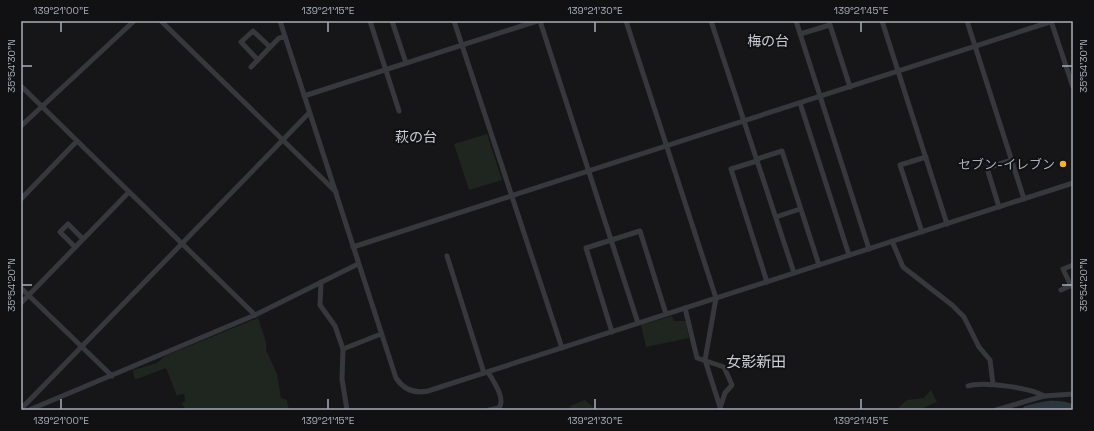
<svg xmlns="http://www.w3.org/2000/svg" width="1094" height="431" font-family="'Space Grotesk','Noto Sans JP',sans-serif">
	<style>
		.green { fill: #1e261f }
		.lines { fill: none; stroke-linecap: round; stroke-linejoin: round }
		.river { stroke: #2c353c; stroke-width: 9 }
		.minor { stroke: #37383d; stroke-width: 5 }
		.ticks { fill: none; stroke: #a8adb8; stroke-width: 1.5 }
		.poi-dot { fill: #f2b134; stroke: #111113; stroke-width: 1.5 }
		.labels { text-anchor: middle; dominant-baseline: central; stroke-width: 4; stroke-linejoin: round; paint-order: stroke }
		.poi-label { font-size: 13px; fill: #a8adb8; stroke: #111113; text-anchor: end }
		.neighbourhood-label { font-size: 14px; fill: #c9ccd4; stroke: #111113 }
		.quarter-label { font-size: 15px; fill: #c9ccd4; stroke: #111113 }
		.neatline { fill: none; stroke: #a8adb8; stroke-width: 1.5 }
		.ticks-label { font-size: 10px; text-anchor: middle; fill: #a8adb8 }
	</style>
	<rect width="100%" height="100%" fill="#161618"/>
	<g class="green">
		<polygon points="487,134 502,180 469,190 454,144"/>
		<polygon points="672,316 674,321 686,321 689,338 646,347 641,325"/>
		<polygon points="258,318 266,342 266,350 277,374 281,398 287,400 289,410 186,410 182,404 185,401 184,394 181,394 177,396 166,368 137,379 134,378 133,370 157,363 165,356"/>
		<polygon points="931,390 937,402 918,410 896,410 907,400 924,398"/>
		<polygon points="585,400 596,410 571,410 570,406"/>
	</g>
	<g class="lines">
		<path class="river" d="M1027,410C1043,406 1056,402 1073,409"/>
		<g class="minor">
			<polyline points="161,21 336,192"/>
			<path d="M280,21L396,378C404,390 414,394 428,391L1073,183"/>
			<polyline points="370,21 399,111"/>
			<polyline points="392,21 406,63"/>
			<polyline points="454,21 562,348"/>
			<polyline points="540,21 638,323"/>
			<polyline points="626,21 716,298 705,360 721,410"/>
			<polyline points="711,21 794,273"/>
			<polyline points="796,21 869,249"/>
			<polyline points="882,21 947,224"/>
			<polyline points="967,21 1024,199"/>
			<polyline points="1051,21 1073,87"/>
			<polyline points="800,34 830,25 850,87"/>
			<polyline points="258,60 241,42 253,31 270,47"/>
			<polyline points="251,67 279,38 285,37"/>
			<polyline points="21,86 255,315"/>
			<polyline points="304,96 537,21"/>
			<polyline points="800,103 849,255"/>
			<polyline points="21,126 134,21"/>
			<polyline points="757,159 782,151 819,265"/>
			<polyline points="757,161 731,169 767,282"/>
			<polyline points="21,199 77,141"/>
			<polyline points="999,207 987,168 1012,160"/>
			<polyline points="776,217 800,209"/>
			<polyline points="922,232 900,165 926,157"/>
			<polyline points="892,241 903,267 952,305 964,317 979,347 990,360 993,384"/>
			<polyline points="75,247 60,232 68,224 83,239"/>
			<polyline points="353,247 1053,21"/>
			<polyline points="447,256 484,373"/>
			<polyline points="321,282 320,305 335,326 343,349 342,379 347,410"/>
			<polyline points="1071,286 1063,269 1073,265"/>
			<polyline points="21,288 112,376"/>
			<polyline points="1061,290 1072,285"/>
			<polyline points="21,303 129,192"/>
			<polyline points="685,308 697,358 724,367 732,385 725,393 721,405"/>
			<polyline points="612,332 586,248 640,231 666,314"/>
			<polyline points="343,349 381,334"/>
			<path d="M488,372C493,381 506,398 499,408L489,410"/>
			<path d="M968,386C982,381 1032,388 1044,396"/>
			<polyline points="21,409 309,113"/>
			<polyline points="29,410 255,315 358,264"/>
			<polyline points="996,410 1044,396 1073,394"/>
		</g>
	</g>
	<path class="ticks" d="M61,22V32M328,22V32M595,22V32M861,22V32M22,66H32M1062,66H1072M22,285H32M1062,285H1072M61,399V409M328,399V409M595,399V409M861,399V409"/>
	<circle class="poi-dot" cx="1063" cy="164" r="4"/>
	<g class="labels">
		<g class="poi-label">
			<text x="1055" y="164">セブン-イレブン</text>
		</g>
		<g class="neighbourhood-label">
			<text x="768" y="41">梅の台</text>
			<text x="416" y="137">萩の台</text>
		</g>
		<g class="quarter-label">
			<text x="756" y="361">女影新田</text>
		</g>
	</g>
	<rect width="1094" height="431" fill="none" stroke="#111113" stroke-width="44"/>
	<rect x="22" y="22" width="1050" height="387" class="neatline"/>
	<g class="ticks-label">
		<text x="61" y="14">139°21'00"E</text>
		<text x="328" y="14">139°21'15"E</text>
		<text x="595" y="14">139°21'30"E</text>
		<text x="861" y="14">139°21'45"E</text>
		<text transform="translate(11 66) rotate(-90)" y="4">35°54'30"N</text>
		<text transform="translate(1083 66) rotate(-90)" y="4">35°54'30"N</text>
		<text transform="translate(11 285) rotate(-90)" y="4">35°54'20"N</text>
		<text transform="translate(1083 285) rotate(-90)" y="4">35°54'20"N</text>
		<text x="61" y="424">139°21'00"E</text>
		<text x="328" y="424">139°21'15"E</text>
		<text x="595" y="424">139°21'30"E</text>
		<text x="861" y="424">139°21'45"E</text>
	</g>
</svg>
